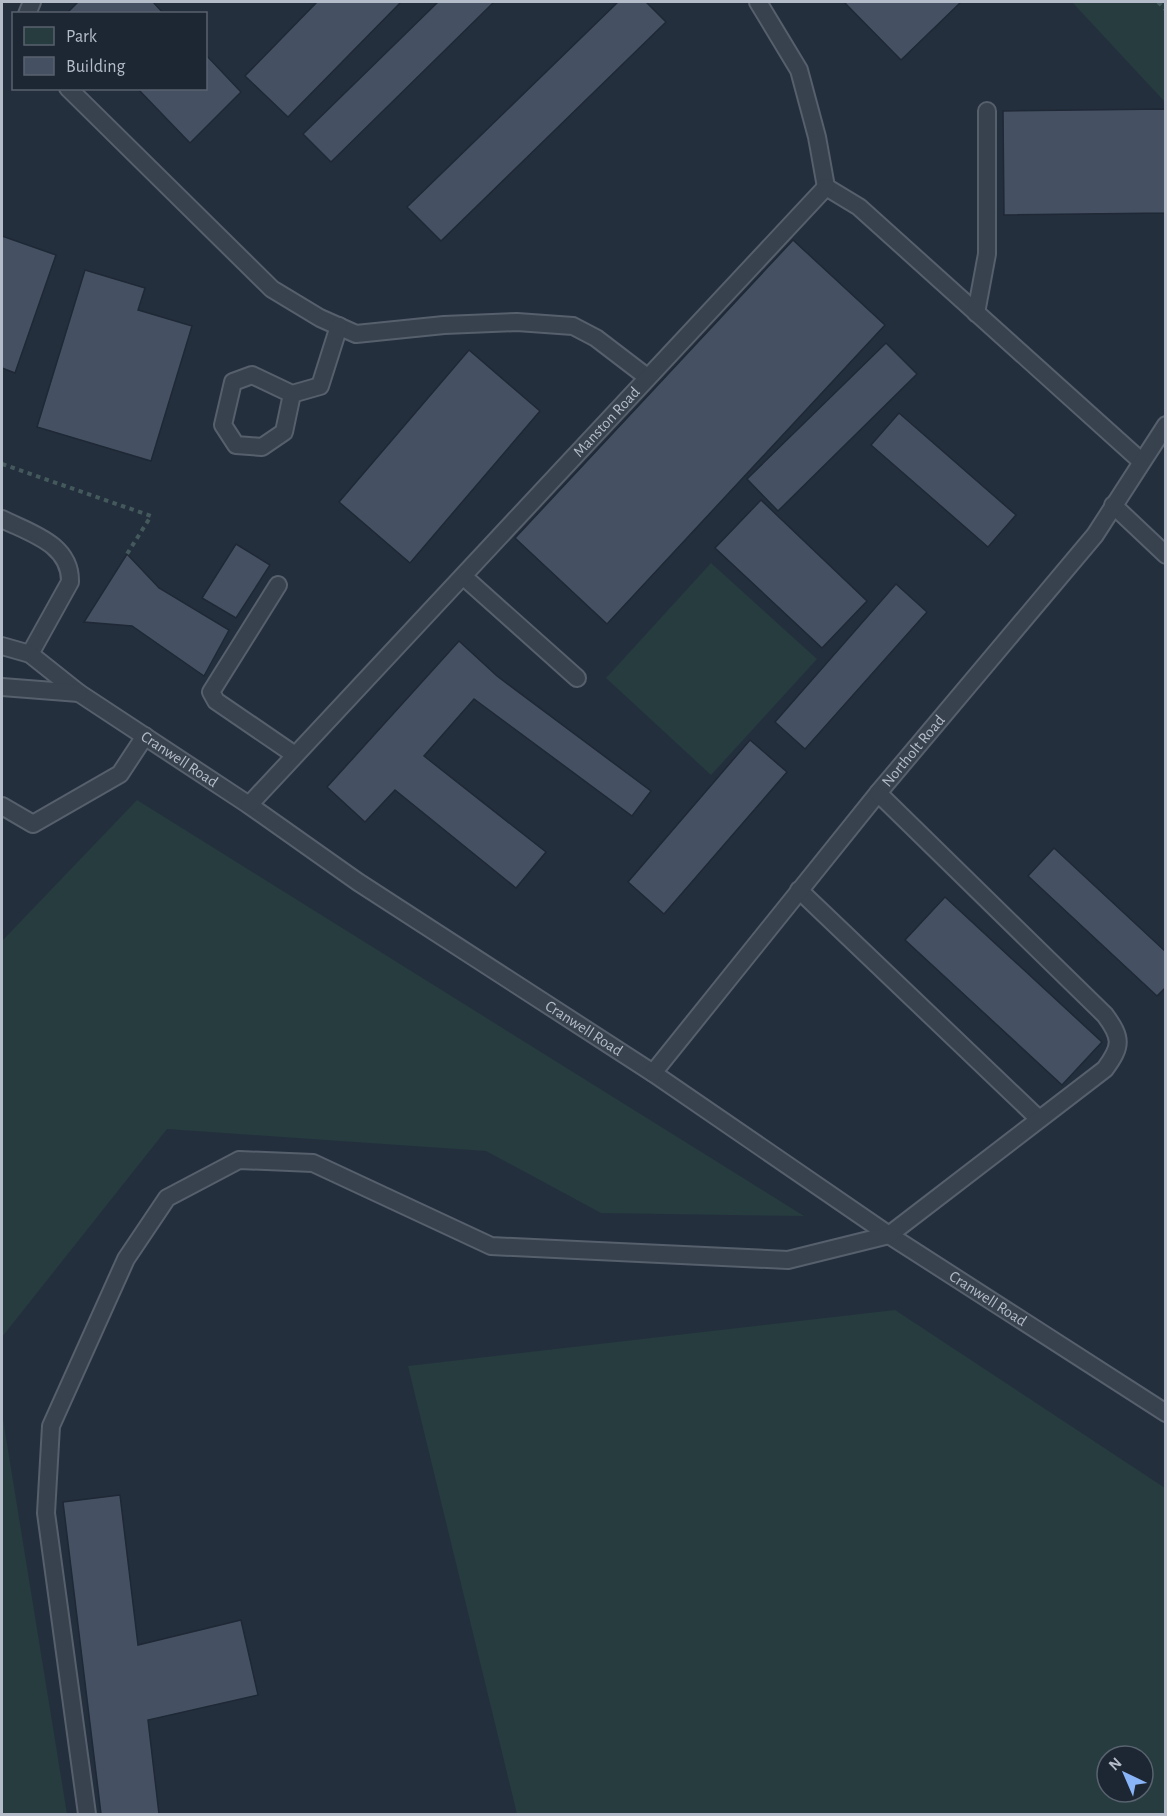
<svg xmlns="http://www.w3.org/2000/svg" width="1167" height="1816" font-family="'Alegreya Sans',sans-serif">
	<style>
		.green { fill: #263c3f; fill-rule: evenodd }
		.building { fill: #455162; stroke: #1f2835; stroke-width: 1.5 }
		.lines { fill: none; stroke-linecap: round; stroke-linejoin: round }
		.service-casing { stroke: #565f6c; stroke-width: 20 }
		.path { stroke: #44595c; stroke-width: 4; stroke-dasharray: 4.5 4.5; stroke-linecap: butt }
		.service { stroke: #38414e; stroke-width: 16 }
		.labels { text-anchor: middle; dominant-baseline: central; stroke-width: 6; stroke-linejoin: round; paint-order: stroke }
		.street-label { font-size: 16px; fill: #b4bcc9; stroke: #1d2633 }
	</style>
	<rect width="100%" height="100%" fill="#242f3e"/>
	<g class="green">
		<polygon points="1072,2 1165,2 1165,102"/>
		<polygon points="711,563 817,659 711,775 606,678"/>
		<polygon points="137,800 804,1216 601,1213 486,1151 167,1129 2,1337 2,941"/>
		<path d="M895,1310L1165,1488V1814H517L408,1366ZM1107,1756H1143V1792H1107Z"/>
		<polygon points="2,1413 67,1814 2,1814"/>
	</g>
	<g class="building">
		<polygon points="78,2 153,2 164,14 66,14"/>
		<polygon points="317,2 401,2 288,117 245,76"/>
		<polygon points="438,2 494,2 331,162 303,134"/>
		<polygon points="618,2 646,2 666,22 441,241 407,207"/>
		<polygon points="844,2 961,2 901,60"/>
		<polygon points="206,55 241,92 190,143 137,88 206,88"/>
		<polygon points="1166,109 1166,213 1004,215 1003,111"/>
		<polygon points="2,236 56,255 15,373 2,368"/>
		<polygon points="793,240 885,325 607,624 515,538"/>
		<polygon points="85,270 145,288 138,310 192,326 151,461 37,427"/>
		<polygon points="886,343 917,374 778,511 747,479"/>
		<polygon points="469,350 540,411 410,563 339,502"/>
		<polygon points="899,413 1016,515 988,547 871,445"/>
		<polygon points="761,500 867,601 822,648 715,548"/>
		<polygon points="236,544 270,565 236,618 202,598"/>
		<polygon points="127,554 159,588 229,630 204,676 132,626 84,622"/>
		<polygon points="896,584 927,612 805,749 775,722"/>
		<polygon points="459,641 497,676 651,791 632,816 474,699 424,756 546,852 516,888 395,790 365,822 327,787"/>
		<polygon points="750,740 787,772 664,914 628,882"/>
		<polygon points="1054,848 1166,952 1166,987 1157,996 1028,876"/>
		<polygon points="945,897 1102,1042 1062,1085 905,940"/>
		<polygon points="120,1495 138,1645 241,1620 258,1695 148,1720 159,1814 101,1814 63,1502"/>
	</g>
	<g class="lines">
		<g class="service-casing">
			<g id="service">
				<polyline points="758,2 799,70 817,137 826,187"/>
				<polyline points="27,14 32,2"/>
				<polyline points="68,88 272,289 320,318 356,334 444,325 517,322 573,326 596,338 647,377"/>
				<polyline points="826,187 859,207 1141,461"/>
				<polyline points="976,313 987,254 987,111"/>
				<polyline points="292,394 284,432 262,447 236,445 223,425 233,382 252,375 292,394 320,386 339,326"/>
				<polyline points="1113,505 1166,555"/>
				<path d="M2,519C30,533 71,544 70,582L30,654"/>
				<polyline points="464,577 577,678"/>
				<polyline points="278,585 211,692 216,701 295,755"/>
				<path id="s1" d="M2,646L30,654L79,693L249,805L358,882L653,1073L889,1235L1166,1413"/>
				<polyline points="2,687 79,693"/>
				<path id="s2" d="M249,805L826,187"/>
				<polyline points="2,806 33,824 120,774 145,736"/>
				<polyline points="799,890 1039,1119"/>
				<path id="s3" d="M653,1073L878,793L1095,535L1166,425"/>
				<path d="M87,1814L46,1513L51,1426L126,1259L167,1198L239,1160L313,1163L491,1246L788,1260L889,1235L1105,1069C1122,1046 1122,1038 1105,1015L878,793"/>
			</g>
		</g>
		<g class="path">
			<polyline points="1158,2 1166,10"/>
			<polyline points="2,464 151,516 127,554"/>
		</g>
		<use href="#service" class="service"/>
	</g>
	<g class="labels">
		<g class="street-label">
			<text stroke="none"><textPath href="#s2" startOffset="524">Manston Road</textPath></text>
			<text stroke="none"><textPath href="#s3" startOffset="414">Northolt Road</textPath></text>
			<text stroke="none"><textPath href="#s1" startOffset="212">Cranwell Road</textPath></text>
			<text stroke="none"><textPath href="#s1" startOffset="698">Cranwell Road</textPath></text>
			<text stroke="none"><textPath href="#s1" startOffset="1184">Cranwell Road</textPath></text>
		</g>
	</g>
	<rect width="1167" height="1816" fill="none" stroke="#b4bcc9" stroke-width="6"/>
	<rect x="12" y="12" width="195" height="78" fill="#1d2633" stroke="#59626f" stroke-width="1.5"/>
	<rect x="24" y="27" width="30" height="18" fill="#263c3f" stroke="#59626f" stroke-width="1.5"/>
	<text x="66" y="42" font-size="18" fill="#b4bcc9">Park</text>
	<rect x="24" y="57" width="30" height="18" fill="#455162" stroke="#59626f" stroke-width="1.5"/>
	<text x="66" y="72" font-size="18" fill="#b4bcc9">Building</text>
	<g transform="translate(1125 1774) rotate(316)"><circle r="28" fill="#1d2633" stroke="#59626f" stroke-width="1.5"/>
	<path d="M0-4.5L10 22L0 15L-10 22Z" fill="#8ab4f8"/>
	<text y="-9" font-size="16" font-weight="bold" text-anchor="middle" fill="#b4bcc9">N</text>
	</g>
</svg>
